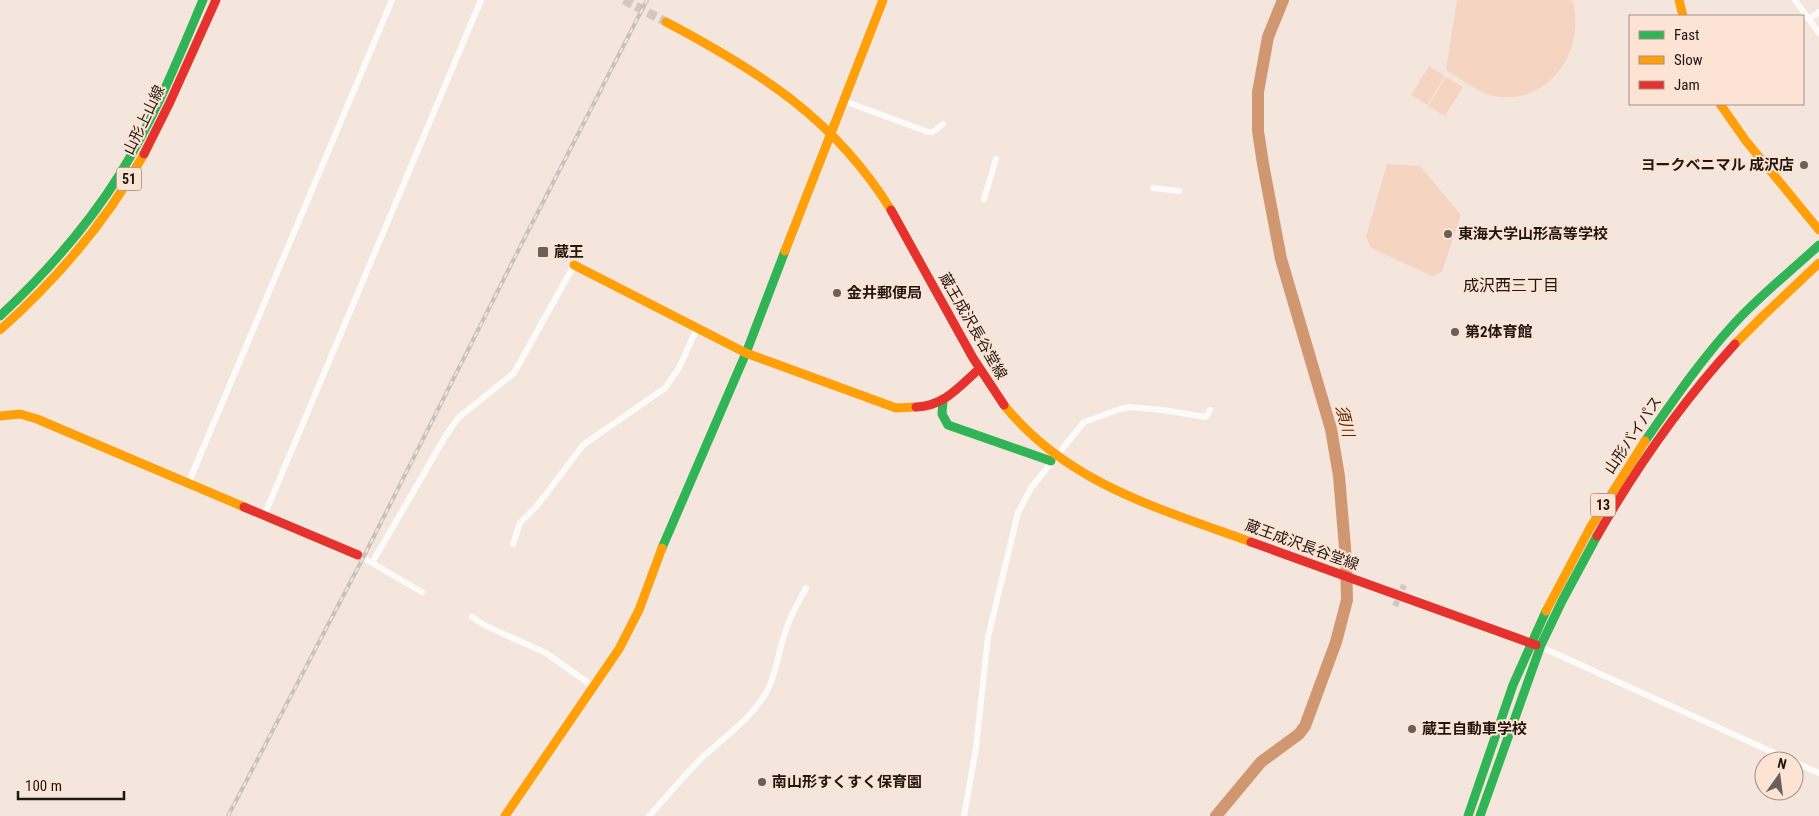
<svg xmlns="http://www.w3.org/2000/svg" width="1819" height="816" font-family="'Roboto Condensed','Noto Sans JP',sans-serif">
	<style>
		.green { fill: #f5d5c2 }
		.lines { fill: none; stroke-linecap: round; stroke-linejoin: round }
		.river { stroke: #d19770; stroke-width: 12 }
		.street-tunnel { stroke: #d4c7bf; stroke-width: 6; stroke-dasharray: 6 3; stroke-linecap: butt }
		.secondary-tunnel { stroke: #d4c7bf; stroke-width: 9; stroke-dasharray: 9 4.5; stroke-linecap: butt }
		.street { stroke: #fdfbfa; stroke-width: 6 }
		.fast { stroke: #30b455; stroke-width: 9 }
		.slow { stroke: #ff9f0a; stroke-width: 9 }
		.jam { stroke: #e5322d; stroke-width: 9 }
		.rail-casing { stroke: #c5c1bf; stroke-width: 4 }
		.rail { stroke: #fde3d4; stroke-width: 2; stroke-dasharray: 5.5; stroke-linecap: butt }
		.poi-dot { fill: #6a5f59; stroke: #fde3d4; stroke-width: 2 }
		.labels { text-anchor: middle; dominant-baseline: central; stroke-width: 4; stroke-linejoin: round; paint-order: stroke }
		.shield { fill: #fde3d4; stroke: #62544c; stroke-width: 1 }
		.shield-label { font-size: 14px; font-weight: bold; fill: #201712 }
		.street-label { font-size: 15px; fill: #201712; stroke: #fde3d4 }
		.poi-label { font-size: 15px; font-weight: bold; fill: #201712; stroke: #fde3d4; text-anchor: start }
		.neighbourhood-label { font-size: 16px; fill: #201712; stroke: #fde3d4 }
		.water-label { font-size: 16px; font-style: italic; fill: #592700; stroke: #fde3d4 }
	</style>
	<rect width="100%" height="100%" fill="#f4e6dd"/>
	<g class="green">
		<path d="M1457,0H1569L1573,2C1585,49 1552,101 1501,97C1481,96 1463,80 1446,70Z"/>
		<polygon points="1429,66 1445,76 1427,105 1411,95"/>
		<polygon points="1446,77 1463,87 1445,116 1428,106"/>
		<polygon points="1387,164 1420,166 1461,215 1442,272 1432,276 1371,248 1366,237"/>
	</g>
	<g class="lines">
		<polyline class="river" points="1216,816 1261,762 1299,734 1305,726 1336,642 1347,600 1346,560 1339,476 1331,429 1281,259 1263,164 1258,131 1258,92 1268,37 1283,0"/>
		<polyline class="street-tunnel" points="1395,606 1404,585"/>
		<polyline class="secondary-tunnel" points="624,0 666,22"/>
		<g class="street">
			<polyline points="1795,0 1819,33"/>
			<polyline points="1809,19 1819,12"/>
			<polyline points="844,101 928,132 933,132 943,124"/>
			<polyline points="1153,188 1179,191"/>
			<polyline points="984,199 996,159"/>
			<polyline points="188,484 392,0"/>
			<polyline points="264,516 481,0"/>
			<polyline points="513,544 520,523 537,506 583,445 665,388 679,368 697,328"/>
			<polyline points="358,555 422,592"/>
			<polyline points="372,563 445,437 458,418 514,373 574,265"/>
			<polyline points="472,617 484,625 546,653 594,687"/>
			<polyline points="1541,647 1792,761"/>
			<polyline points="1794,762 1819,773"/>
			<path d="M649,816C668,796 686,772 706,754C728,734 752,718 767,691C777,673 778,652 785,633C790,616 798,603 806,588"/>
			<polyline points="964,816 976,748 988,637 1018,513 1031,488 1084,422 1120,409 1130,407 1163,410 1206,417 1210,410"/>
		</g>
		<g class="fast">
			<path d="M0,316C45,274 87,227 120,174C154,119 178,59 203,0"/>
			<polyline points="943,401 942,414 948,425 1051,461"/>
			<path d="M1645,441C1673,401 1700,361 1733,325C1759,296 1790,272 1819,245"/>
			<polyline points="662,548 746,353 785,251"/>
			<polyline points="1468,816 1513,685 1546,611"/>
			<polyline points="1480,816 1541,645 1562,601 1597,536"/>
		</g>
		<g class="slow">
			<polyline points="1679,0 1683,16"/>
			<path d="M666,22C759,71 835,119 891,210"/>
			<polyline points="1720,104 1746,141 1819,230"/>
			<polyline points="785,251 883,0"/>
			<polyline points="574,265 746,353 896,408 916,407"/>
			<path d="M0,330C57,279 107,221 144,154"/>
			<polyline points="1735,344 1764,315 1819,263"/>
			<path d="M1004,405C1067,484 1161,509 1251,542"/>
			<polyline points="0,416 20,414 37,419 244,507"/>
			<polyline points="1546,611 1590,528 1645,441"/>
			<polyline points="505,816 619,649 639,610 662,548"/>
		</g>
		<g class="jam">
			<polyline points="144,154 170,102 216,0"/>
			<polyline points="891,210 973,358 1004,405"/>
			<path d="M916,407C944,406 959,387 979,369"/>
			<polyline points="244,507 358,555"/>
			<path d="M1597,536C1636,468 1682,402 1735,344"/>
			<polyline points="1251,542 1536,645"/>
		</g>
		<g class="rail-casing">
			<polyline id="rail" points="228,816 363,558 521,245 647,0"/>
		</g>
		<use href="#rail" class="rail"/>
	</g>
	<g class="poi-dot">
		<circle cx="1804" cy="165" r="5"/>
		<circle cx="1448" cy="234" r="5"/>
		<rect x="537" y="246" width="12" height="12" rx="2.5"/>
		<circle cx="837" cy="293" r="5"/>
		<circle cx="1455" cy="332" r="5"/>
		<circle cx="1412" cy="729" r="5"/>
		<circle cx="762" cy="782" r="5"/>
	</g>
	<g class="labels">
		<g class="shield">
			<rect x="116.5" y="167.5" width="25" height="23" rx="4"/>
			<rect x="1590.5" y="493.5" width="25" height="23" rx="4"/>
		</g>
		<g class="shield-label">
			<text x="129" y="179">51</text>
			<text x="1603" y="505">13</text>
		</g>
		<g class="street-label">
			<text transform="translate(144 120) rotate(-64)">山形上山線</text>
			<text transform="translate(973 326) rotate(60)">蔵王成沢長谷堂線</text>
			<text transform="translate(1633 435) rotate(-56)">山形バイパス</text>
			<text transform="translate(1302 545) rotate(20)">蔵王成沢長谷堂線</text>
		</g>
		<g class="poi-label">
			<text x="1794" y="165" text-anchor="end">ヨークベニマル 成沢店</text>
			<text x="1458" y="234">東海大学山形高等学校</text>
			<text x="554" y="252">蔵王</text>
			<text x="847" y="293">金井郵便局</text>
			<text x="1465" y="332">第2体育館</text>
			<text x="1422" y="729">蔵王自動車学校</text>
			<text x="772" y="782">南山形すくすく保育園</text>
		</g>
		<g class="neighbourhood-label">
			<text x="1511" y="285">成沢西三丁目</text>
		</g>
		<g class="water-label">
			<text transform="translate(1345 421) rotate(76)">須川</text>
		</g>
	</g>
	<rect x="1629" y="15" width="175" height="90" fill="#fde3d4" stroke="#a59186"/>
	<rect x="1639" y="31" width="25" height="8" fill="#30b455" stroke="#a59186"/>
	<text x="1674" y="40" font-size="15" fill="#201712">Fast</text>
	<rect x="1639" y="56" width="25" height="8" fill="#ff9f0a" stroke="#a59186"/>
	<text x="1674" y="65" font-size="15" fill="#201712">Slow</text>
	<rect x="1639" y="81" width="25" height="8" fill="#e5322d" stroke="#a59186"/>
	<text x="1674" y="90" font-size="15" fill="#201712">Jam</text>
	<g transform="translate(1779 776) rotate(14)"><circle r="24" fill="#fde3d4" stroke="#a59186"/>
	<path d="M0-4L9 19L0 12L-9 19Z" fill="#6a5f59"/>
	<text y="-8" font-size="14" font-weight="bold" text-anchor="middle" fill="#201712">N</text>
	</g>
	<path d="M18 791v8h106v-8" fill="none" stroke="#201712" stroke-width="2.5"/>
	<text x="25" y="791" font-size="15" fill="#201712" stroke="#fde3d4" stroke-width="4" paint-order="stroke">100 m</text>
</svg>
